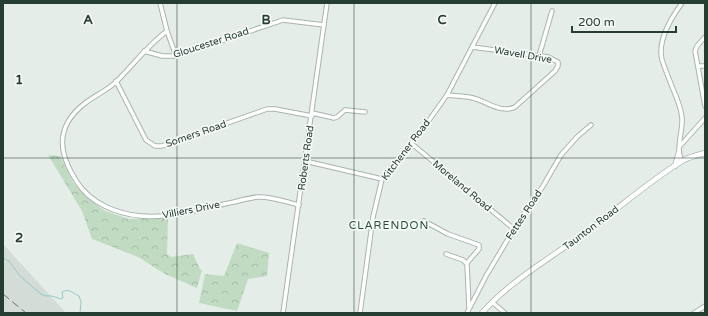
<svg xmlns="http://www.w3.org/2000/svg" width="708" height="316" font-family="'Varela Round',sans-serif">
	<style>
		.built { fill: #d3dcd7 }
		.forest { fill: url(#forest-crowns) }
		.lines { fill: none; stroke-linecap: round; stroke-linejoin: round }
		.stream { stroke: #94cbc9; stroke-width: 1 }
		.minor-casing { stroke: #a8b5ae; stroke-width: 5.5 }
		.tertiary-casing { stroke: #a8b5ae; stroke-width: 6 }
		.minor { stroke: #fff; stroke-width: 3.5 }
		.tertiary { stroke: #fff; stroke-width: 4.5 }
		.rail { stroke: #61786d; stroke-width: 1; stroke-dasharray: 8 4; stroke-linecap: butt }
		.grid { fill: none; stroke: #263d32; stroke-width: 1; stroke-opacity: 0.55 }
		.labels { text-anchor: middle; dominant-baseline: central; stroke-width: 3.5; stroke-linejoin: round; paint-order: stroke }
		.street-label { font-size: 10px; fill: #263d32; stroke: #f5f9f7 }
		.neighbourhood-label { font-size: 11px; letter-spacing: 1px; fill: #244d3b; stroke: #f5f9f7 }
		.grid-label { font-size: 13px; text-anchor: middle; font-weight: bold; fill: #263d32; stroke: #f5f9f7; stroke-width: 3.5; stroke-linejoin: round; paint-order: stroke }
	</style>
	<defs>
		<pattern id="forest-crowns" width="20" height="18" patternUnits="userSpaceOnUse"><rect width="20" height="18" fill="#c1dbc3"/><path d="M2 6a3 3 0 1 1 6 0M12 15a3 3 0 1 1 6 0" fill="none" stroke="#a6bda8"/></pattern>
	</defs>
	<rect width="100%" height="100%" fill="#e5ede8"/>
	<polygon class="built" points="3,244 66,313 3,313"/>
	<g class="forest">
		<polygon points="48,155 60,156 74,184 85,195 105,211 129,219 168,218 167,254 171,257 193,254 200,269 202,270 197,288 165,274 138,257 92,239 82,211"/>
		<polygon points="237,243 269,253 267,276 248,279 237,311 199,303 205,274 224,276"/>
	</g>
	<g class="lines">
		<path class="stream" d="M3,258L9,261L20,276L41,294L46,296H52L61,299L63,298L62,292C68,288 73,293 79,296L81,302L80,313"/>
		<g class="minor-casing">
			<g id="minor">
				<polyline points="160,3 167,31 176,56"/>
				<path d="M167,31C148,45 133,65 116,82C106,91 94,96 84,104C55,127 58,153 77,182C90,203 117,214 141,216C172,219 204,208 234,202C241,200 250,198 257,197C271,196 286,202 299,205"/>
				<polyline points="705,37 697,46 695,51 705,106"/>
				<polyline points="144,51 162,56 176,56 283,20 324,25"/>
				<polyline points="539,56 552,11"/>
				<polyline points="698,66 705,66"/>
				<polyline points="116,81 146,140 155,146 162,146 267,109 275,109 312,116"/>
				<path d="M447,95C455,96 464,96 473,98C486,101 501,114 515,107L555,71L558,66V62L548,57L472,47"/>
				<polyline points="312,113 334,118 337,117 345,110 365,112"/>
				<polyline points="411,143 514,229"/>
				<polyline points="680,146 705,118"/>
				<polyline points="305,161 382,179"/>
				<path d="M682,161C675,149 683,132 682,118C681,108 677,98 673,89C669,79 665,69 662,60C657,40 671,18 682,3"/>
				<polyline points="424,221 448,234 479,245 479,249 467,263"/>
				<polyline points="446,254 463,260 467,264 469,308"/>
				<polyline points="492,302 505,313"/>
				<polyline points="283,313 327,3"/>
				<polyline points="360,313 373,217 382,179 427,123 447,95 495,3"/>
				<polyline points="467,313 486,276 514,229 543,186 561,155 577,137 591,125"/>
				<polyline points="694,313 705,306"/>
			</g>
		</g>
		<g class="tertiary-casing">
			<g id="tertiary">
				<polyline points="675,166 679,152"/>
				<path d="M482,313C511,280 551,258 586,232C618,209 648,182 682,161C689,157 697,155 705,153"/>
			</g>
		</g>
		<use href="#minor" class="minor"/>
		<use href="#tertiary" class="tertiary"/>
		<polyline class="rail" points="3,294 26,313"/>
	</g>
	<path class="grid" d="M177,3V313M354,3V313M531,3V313M3,158H705"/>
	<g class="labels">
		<g class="street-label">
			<text transform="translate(211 43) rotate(-18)">Gloucester Road</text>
			<text transform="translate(523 55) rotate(10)">Wavell Drive</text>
			<text transform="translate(196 134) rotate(-19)">Somers Road</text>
			<text transform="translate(406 150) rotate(-53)">Kitchener Road</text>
			<text transform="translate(306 158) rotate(-82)">Roberts Road</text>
			<text transform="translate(462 186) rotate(40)">Moreland Road</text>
			<text transform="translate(191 210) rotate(-11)">Villiers Drive</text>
			<text transform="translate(524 215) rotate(-57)">Fettes Road</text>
			<text transform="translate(591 228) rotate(-37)">Taunton Road</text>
		</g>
		<g class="neighbourhood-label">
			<text x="389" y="225">CLARENDON</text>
		</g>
	</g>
	<g class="grid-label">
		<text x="88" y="24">A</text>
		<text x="266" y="24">B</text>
		<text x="442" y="24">C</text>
		<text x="19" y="84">1</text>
		<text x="19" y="242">2</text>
	</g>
	<rect width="708" height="316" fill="none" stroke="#263d32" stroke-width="8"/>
	<path d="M572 26v6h104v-6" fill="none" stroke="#263d32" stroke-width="2"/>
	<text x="578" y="26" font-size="12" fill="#263d32" stroke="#f5f9f7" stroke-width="3" paint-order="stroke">200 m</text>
</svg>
